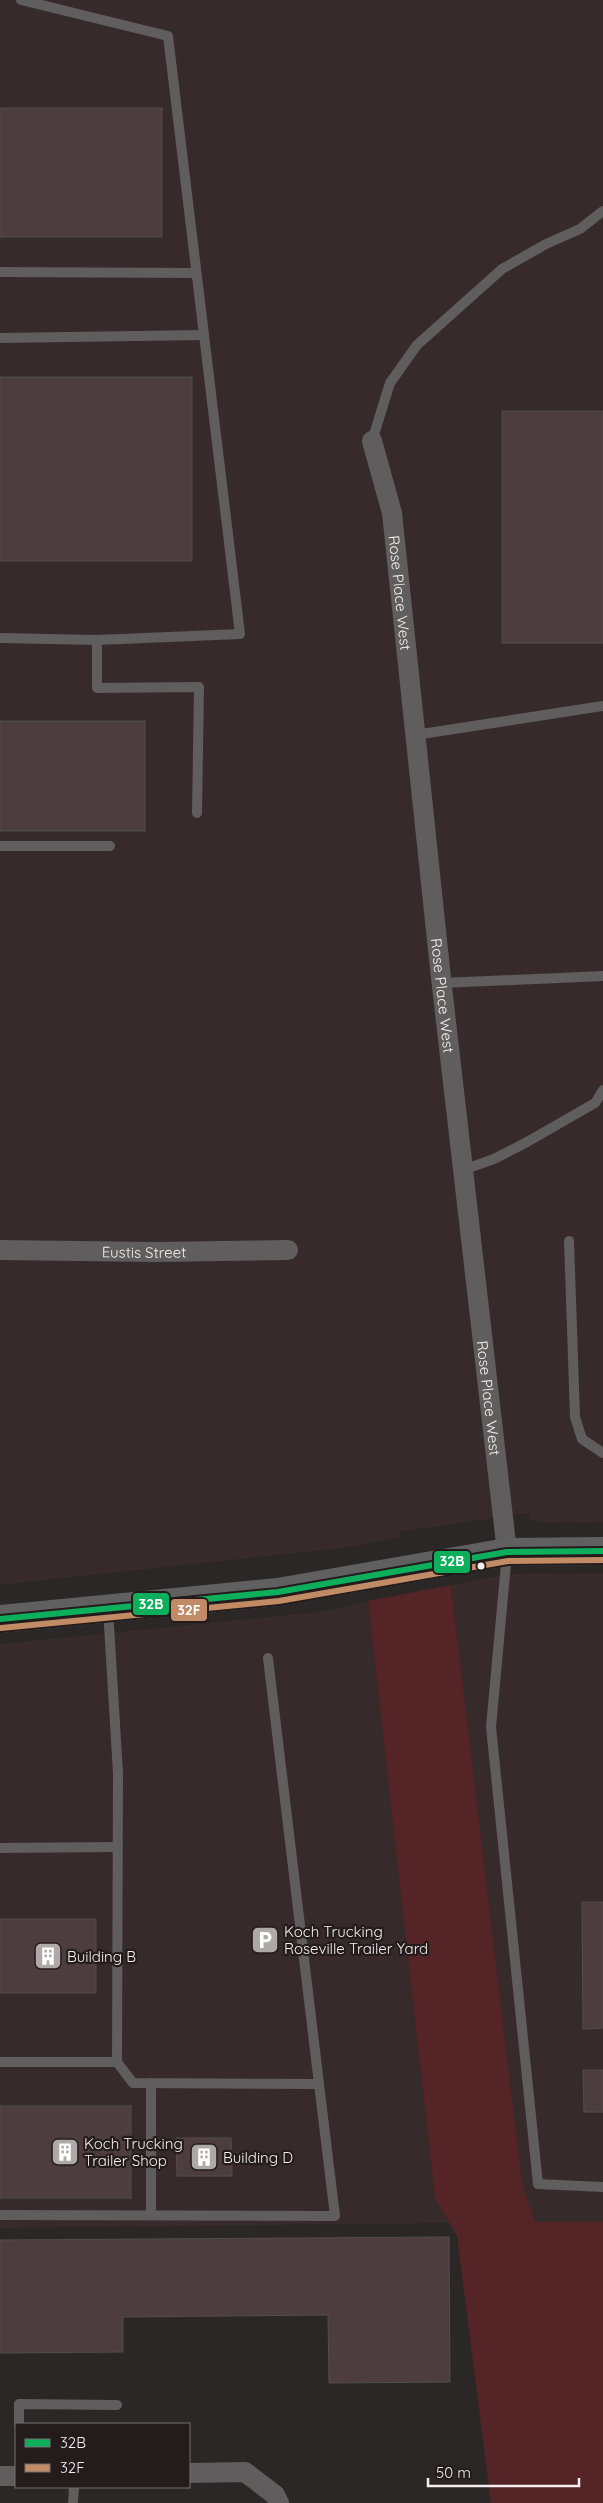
<svg xmlns="http://www.w3.org/2000/svg" width="603" height="2503" font-family="Quicksand,sans-serif">
	<style>
		.built { fill: #372a2a }
		.green { fill: #552427 }
		.building { fill: #4d3d3e; stroke: #524e4e }
		.lines { fill: none; stroke-linecap: round; stroke-linejoin: round }
		.lane { stroke: #5f5d5d; stroke-width: 10 }
		.street { stroke: #5f5d5d; stroke-width: 20 }
		.secondary { stroke: #616060; stroke-width: 28 }
		.bus-1-casing { stroke: #241c1c; stroke-width: 10 }
		.bus-2-casing { stroke: #241c1c; stroke-width: 10 }
		.bus-1 { stroke: #0daf5c; stroke-width: 6 }
		.bus-2 { stroke: #c18c65; stroke-width: 6 }
		.bus-dot { fill: #f4eeee; stroke: #241c1c; stroke-width: 2 }
		.labels { text-anchor: middle; dominant-baseline: central; stroke-width: 4.5; stroke-linejoin: round; paint-order: stroke }
		.street-label { font-size: 15px; fill: #f4eeee; stroke: #241c1c }
		.poi-label { font-size: 15px; fill: #f4eeee; stroke: #241c1c; text-anchor: start }
		.line-badge { stroke: #241c1c; stroke-width: 2 }
		.badge-label { font-size: 14px; text-anchor: middle; font-weight: bold; fill: #fff }
	</style>
	<rect width="100%" height="100%" fill="#2b2727"/>
	<g class="built">
		<polygon points="0,0 603,0 603,1522 541,1523 530,1520 528,1513 399,1532 399,1537 359,1546 0,1585"/>
		<polygon points="603,1573 603,2222 535,2222 522,2183 451,1585 509,1574"/>
		<polygon points="368,1601 435,2199 450,2223 0,2228 0,1644 319,1612"/>
	</g>
	<polygon class="green" points="451,1585 522,2183 535,2222 603,2222 603,2503 491,2503 457,2236 435,2199 368,1601"/>
	<g class="building">
		<rect x="0" y="108" width="162" height="129"/>
		<rect x="0" y="377" width="192" height="184"/>
		<rect x="502" y="411" width="101" height="232"/>
		<rect x="0" y="721" width="145" height="110"/>
		<polygon points="582,1902 603,1902 603,2028 583,2029"/>
		<rect x="0" y="1919" width="96" height="74"/>
		<polygon points="583,2070 603,2070 603,2112 584,2112"/>
		<rect x="0" y="2106" width="131" height="92"/>
		<polygon points="176,2138 231,2138 232,2176 177,2176"/>
		<polygon points="449,2237 450,2382 329,2383 328,2315 123,2317 123,2352 0,2353 0,2240"/>
	</g>
	<g class="lines">
		<g class="lane">
			<polyline points="0,272 196,273"/>
			<polyline points="0,338 204,335"/>
			<polyline points="372,441 390,383 417,345 502,269 546,244 580,229 603,211"/>
			<polyline points="0,638 97,640 240,634 168,36 21,0"/>
			<polyline points="97,640 97,688 199,687 197,813"/>
			<polyline points="415,735 603,706"/>
			<polyline points="0,846 110,846"/>
			<polyline points="442,983 603,976"/>
			<polyline points="463,1170 494,1159 527,1142 595,1103 603,1090"/>
			<polyline points="569,1241 575,1417 582,1439 603,1453"/>
			<polyline points="507,1553 491,1727 538,2184 603,2187"/>
			<polyline points="268,1658 319,2084"/>
			<polyline points="0,1848 118,1847"/>
			<polyline points="0,2062 117,2062"/>
			<polyline points="151,2083 151,2215"/>
			<polyline points="0,2215 335,2216 319,2084 133,2083 117,2062 118,1773 108,1609"/>
			<polyline points="19,2424 19,2404 117,2405"/>
			<polyline points="73,2503 74,2487"/>
		</g>
		<g class="street">
			<path id="s1" d="M372,441L392,513L441,978L507,1552"/>
			<path id="s2" d="M0,1250L156,1252L288,1250"/>
			<polyline points="189,2473 245,2472 275,2495 279,2503"/>
			<polyline points="0,2476 16,2476"/>
		</g>
		<polyline class="secondary" points="0,1619 278,1592 507,1552 603,1551"/>
		<g class="bus-1-casing">
			<polyline id="bus-1" points="0,1619 278,1592 507,1552 603,1551"/>
		</g>
		<g class="bus-2-casing">
			<polyline id="bus-2" points="1,1628 279,1601 508,1561 603,1560"/>
		</g>
		<use href="#bus-1" class="bus-1"/>
		<use href="#bus-2" class="bus-2"/>
	</g>
	<defs>
		<g id="parking-square" transform="scale(1.4375)"><rect x="-9" y="-9" width="18" height="18" rx="4" fill="#aea8a8" stroke="#241c1c"/><path d="M-3.5-5.5H1a3.5 3.5 0 0 1 0 7H-1V5.5H-3.5ZM-1-3.4V-.6H.8a1.4 1.4 0 0 0 0-2.8Z" fill="#fff"/></g>
		<g id="building-square" transform="scale(1.4375)"><rect x="-9" y="-9" width="18" height="18" rx="4" fill="#aea8a8" stroke="#241c1c"/><path d="M-4-6H4V6H1V3H-1V6H-4ZM-2.5-4.3h1.7v1.8h-1.7ZM.8-4.3h1.7v1.8H.8ZM-2.5-1h1.7V.8h-1.7ZM.8-1h1.7V.8H.8Z" fill="#fff"/></g>
	</defs>
	<g fill-rule="evenodd">
		<use href="#parking-square" x="265" y="1940"/>
		<use href="#building-square" x="48" y="1956"/>
		<use href="#building-square" x="65" y="2152"/>
		<use href="#building-square" x="204" y="2157"/>
	</g>
	<circle class="bus-dot" cx="481" cy="1566" r="4.5"/>
	<g class="labels">
		<g class="street-label">
			<text stroke="none"><textPath href="#s1" startOffset="155">Rose Place West</textPath></text>
			<text stroke="none"><textPath href="#s1" startOffset="560">Rose Place West</textPath></text>
			<text stroke="none"><textPath href="#s2" startOffset="144">Eustis Street</textPath></text>
			<text stroke="none"><textPath href="#s1" startOffset="965">Rose Place West</textPath></text>
		</g>
		<g class="poi-label">
			<text x="284" y="1931">Koch Trucking<tspan x="284" dy="17">Roseville Trailer Yard</tspan></text>
			<text x="67" y="1956">Building B</text>
			<text x="84" y="2143">Koch Trucking<tspan x="84" dy="17">Trailer Shop</tspan></text>
			<text x="223" y="2157">Building D</text>
		</g>
	</g>
	<g class="line-badge">
		<rect x="433" y="1550" width="38" height="24" rx="5" fill="#0daf5c"/>
		<rect x="132" y="1592" width="38" height="24" rx="5" fill="#0daf5c"/>
		<rect x="170" y="1598" width="38" height="24" rx="5" fill="#c18c65"/>
	</g>
	<g class="badge-label">
		<text x="452" y="1566">32B</text>
		<text x="151" y="1609">32B</text>
		<text x="189" y="1615">32F</text>
	</g>
	<rect x="15" y="2423" width="175" height="65" fill="#241c1c" stroke="#777070"/>
	<rect x="25" y="2439" width="25" height="8" fill="#0daf5c" stroke="#777070"/>
	<text x="60" y="2448" font-size="15" fill="#f4eeee">32B</text>
	<rect x="25" y="2464" width="25" height="8" fill="#c18c65" stroke="#777070"/>
	<text x="60" y="2473" font-size="15" fill="#f4eeee">32F</text>
	<path d="M428 2478v8h151v-8" fill="none" stroke="#f4eeee" stroke-width="2.5"/>
	<text x="436" y="2478" font-size="15" fill="#f4eeee" stroke="#241c1c" stroke-width="4" paint-order="stroke">50 m</text>
</svg>
